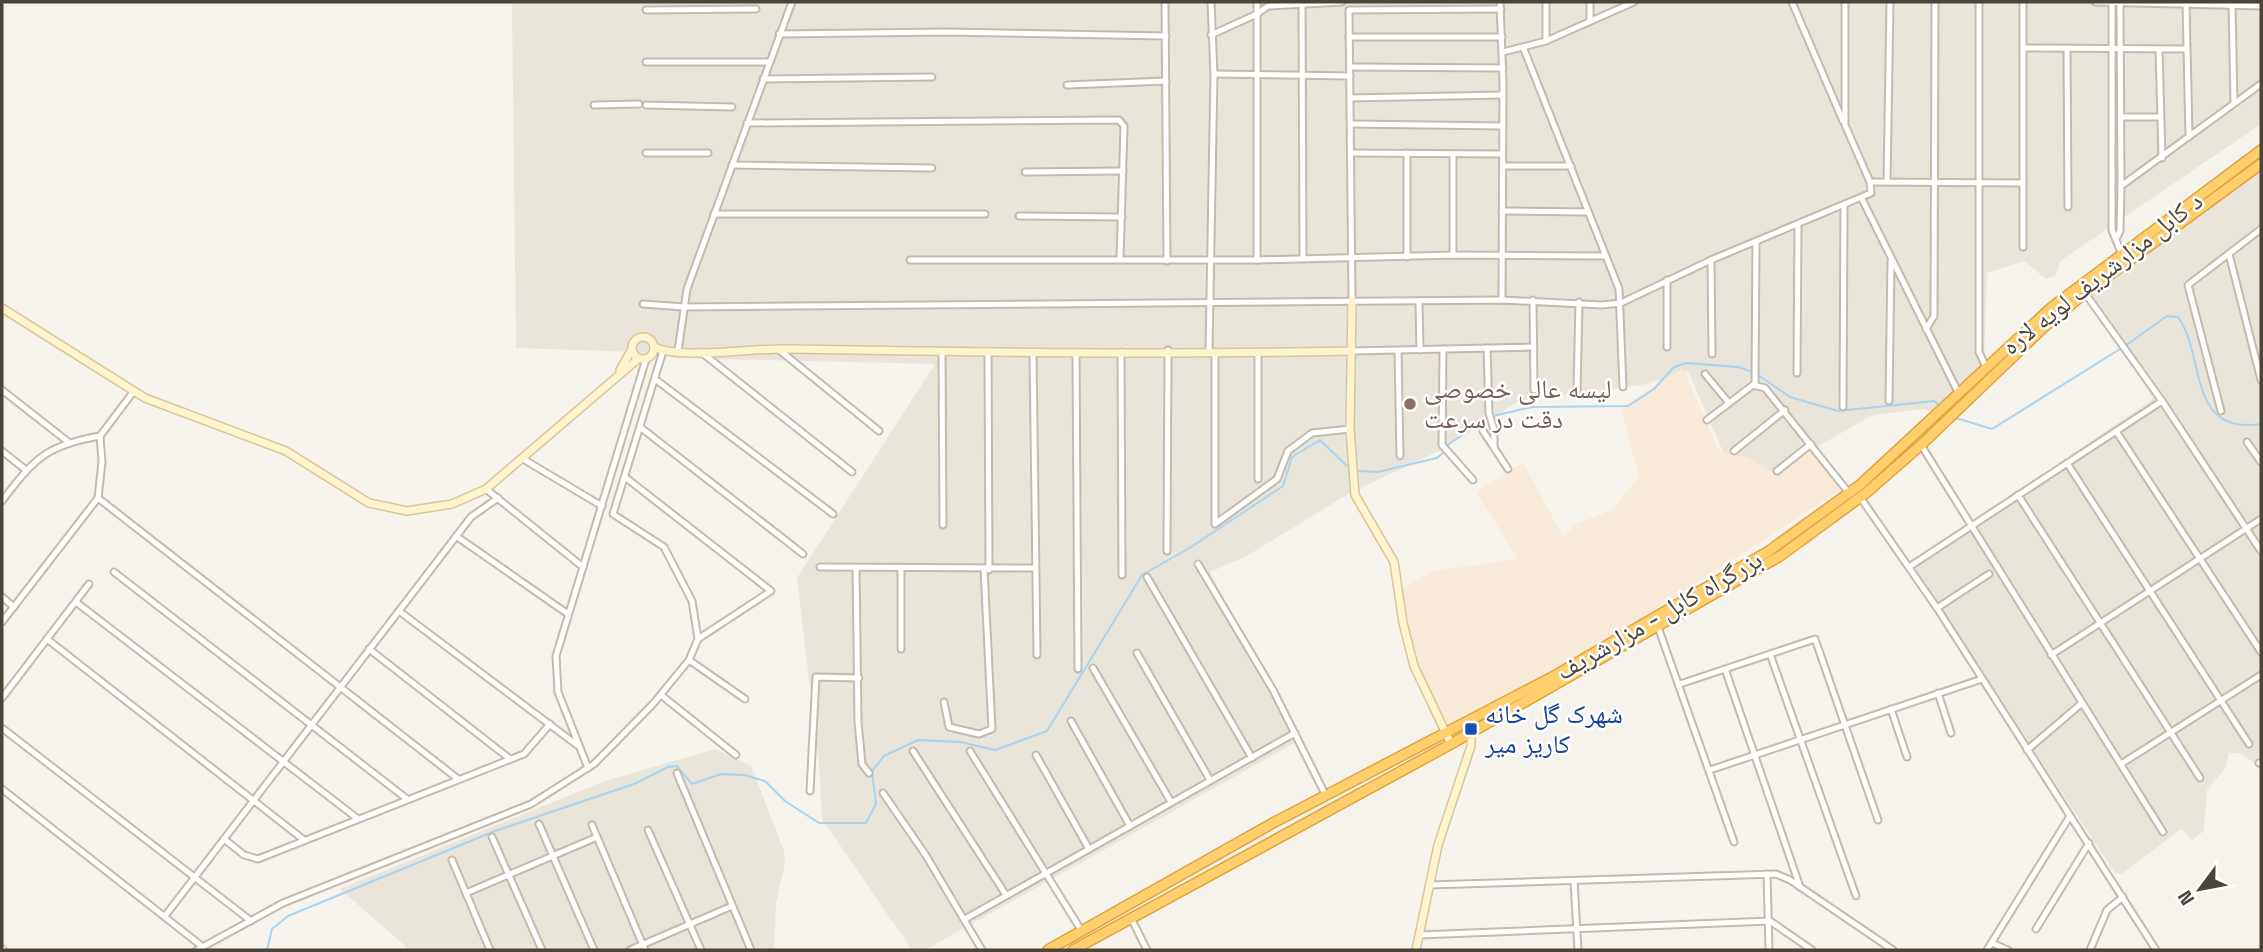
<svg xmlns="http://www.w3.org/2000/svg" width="2263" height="952" font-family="'Space Grotesk','Noto Naskh Arabic',sans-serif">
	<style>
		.residential { fill: #eae5da }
		.commercial { fill: #f7ead8 }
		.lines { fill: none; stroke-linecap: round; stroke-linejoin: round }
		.stream { stroke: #a9d4f2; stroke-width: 2 }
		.street-casing { stroke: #c2bbae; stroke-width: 9 }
		.secondary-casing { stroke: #d6c79b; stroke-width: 10 }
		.highway-casing { stroke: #e0a43c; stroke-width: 12 }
		.street { stroke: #fff; stroke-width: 5 }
		.secondary { stroke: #fff3cd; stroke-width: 7 }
		.highway { stroke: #ffcf6e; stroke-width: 9 }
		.education-dot { fill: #8d6e63; stroke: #fff; stroke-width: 2.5 }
		.transit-dot { fill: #1a4fb4; stroke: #fff; stroke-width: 2.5 }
		.labels { text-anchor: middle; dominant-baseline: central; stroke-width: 5; stroke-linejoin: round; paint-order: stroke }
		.street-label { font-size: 26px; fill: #4b4439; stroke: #fff }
		.education-label { font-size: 26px; fill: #785e54; stroke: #fff; text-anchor: start }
		.transit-label { font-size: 26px; fill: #164399; stroke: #fff; text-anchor: start }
	</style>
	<rect width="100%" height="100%" fill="#f6f3ec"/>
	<g class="residential">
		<polygon points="512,2 2261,2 2261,124 2060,261 2056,275 2046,279 2024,261 1987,273 1984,363 1935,414 1924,409 1873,415 1813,449 1782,477 1753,461 1724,454 1688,371 1642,385 1519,401 1439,451 1350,493 1245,557 1210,572 1298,741 925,950 912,950 822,819 819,764 797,578 935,364 675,358 637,352 516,348"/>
		<polygon points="2261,168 2261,767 2239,753 2229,753 2226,767 2207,790 2204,831 2192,840 2181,829 2122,874 2115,873 1910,564 2153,399 2089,294"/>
		<polygon points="715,749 751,766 784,851 785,863 776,903 774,950 410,950 340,889 602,782"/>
	</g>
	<polygon class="commercial" points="1683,368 1719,451 1748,458 1777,474 1809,446 1842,489 1621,632 1448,727 1419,668 1404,617 1403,588 1433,571 1518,559 1476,492 1523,463 1563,536 1578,523 1612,510 1639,477 1621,408"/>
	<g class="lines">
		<g class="stream">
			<path d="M2125,346L2167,316L2178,317C2206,355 2186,435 2261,424"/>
			<polyline points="1758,375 1790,397 1838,411 1934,401 1940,406"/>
			<polyline points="1493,416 1532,407 1628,406 1654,389 1674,367 1686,363 1738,367 1753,372"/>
			<polyline points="1956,418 1992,429 2120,349"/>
			<polyline points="1446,446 1488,418"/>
			<polyline points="1359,471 1378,472 1437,458 1445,451"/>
			<polyline points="267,950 272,929 288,916 495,831 634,784 668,767 677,766 692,784 721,774 744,775 765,781 785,801 819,823 866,823 876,804 872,771 884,756 918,740 960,742 995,750 1047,731 1142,575 1191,547 1283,486 1292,457 1320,440 1347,466"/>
		</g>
		<g class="street-casing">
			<g id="street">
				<polyline points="1165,2 1167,261"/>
				<polyline points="1500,2 1503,83 1502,300"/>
				<polyline points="1546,2 1546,41"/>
				<polyline points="1792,2 1843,121"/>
				<polyline points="1979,2 1979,352 1986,367"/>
				<polyline points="2095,2 2261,6"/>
				<polyline points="2112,2 2112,230 2122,255"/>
				<polyline points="2186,2 2189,137"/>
				<polyline points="1302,3 1303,259"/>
				<polyline points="2232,5 2234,103"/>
				<polyline points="646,10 756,9"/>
				<polyline points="1590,21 1590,2"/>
				<polyline points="779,34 946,32 1166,36"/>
				<polyline points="1211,35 1257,14 1268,6 1342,2"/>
				<polyline points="1349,37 1502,37"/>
				<polyline points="1523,47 1619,289 1623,387"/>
				<polyline points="2023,48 2185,49"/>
				<polyline points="2067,48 2068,207"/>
				<polyline points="2159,49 2162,158"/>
				<polyline points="1503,52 1546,41 1634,2"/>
				<polyline points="646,62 768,62"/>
				<polyline points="1351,67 1503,68"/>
				<polyline points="1214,74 1350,76"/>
				<polyline points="763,79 932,77"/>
				<polyline points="1067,85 1166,81"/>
				<polyline points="1350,98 1503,95"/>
				<polyline points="594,105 639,104"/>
				<polyline points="646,105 732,107"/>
				<polyline points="2121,117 2160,117"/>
				<polyline points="747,123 1119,120 1124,126 1120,259"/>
				<polyline points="1351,124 1503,126"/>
				<polyline points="646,153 708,153"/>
				<polyline points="1351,153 1502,154"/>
				<polyline points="732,165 932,168"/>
				<polyline points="1503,166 1571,166"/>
				<polyline points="1025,172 1123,171"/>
				<polyline points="1887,181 1890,2"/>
				<polyline points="1870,182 2023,183"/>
				<polyline points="2121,186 2261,84"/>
				<polyline points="1862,199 1959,394"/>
				<polyline points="1502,211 1587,212"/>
				<polyline points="714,214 985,214"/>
				<polyline points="1019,216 1122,217"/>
				<polyline points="2116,239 2120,231 2121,186 2120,2"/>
				<polyline points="2023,247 2023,2"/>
				<polyline points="2229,254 2261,380"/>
				<polyline points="1453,255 1453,154"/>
				<polyline points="1407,257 1407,153"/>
				<polyline points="910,260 1257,260 1453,255 1606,256"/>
				<polyline points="1257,260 1257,2"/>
				<polyline points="1711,260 1712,354"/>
				<polyline points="2085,293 2162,401 2261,551"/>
				<polyline points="1533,300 1534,390"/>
				<polyline points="1352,301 1349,10 1501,9"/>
				<polyline points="1419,303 1420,350"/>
				<polyline points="643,304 684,307 1502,300 1602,305 1621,303 1711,260 1871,193 1870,182 1845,125 1845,2"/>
				<polyline points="1926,329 1934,316 1935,2"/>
				<polyline points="1667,347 1667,280"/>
				<polyline points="1487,348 1489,413 1494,430 1494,447"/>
				<polyline points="778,349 879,431"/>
				<polyline points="1443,349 1442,445 1473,480"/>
				<polyline points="678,351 687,289 792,2"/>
				<polyline points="942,351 943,525"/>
				<polyline points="1209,351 1214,74 1211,2"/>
				<polyline points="1351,351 1534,347"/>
				<polyline points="1398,351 1400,456"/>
				<polyline points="701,352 852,472"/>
				<polyline points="988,352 989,570"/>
				<polyline points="1033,352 1037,655"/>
				<polyline points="1076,352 1078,669"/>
				<polyline points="1121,352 1122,575"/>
				<polyline points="1215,352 1215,524 1277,479 1288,451 1312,433 1350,429"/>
				<polyline points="1258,353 1258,479"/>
				<polyline points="1797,373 1798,224"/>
				<polyline points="1705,374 1729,403"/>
				<polyline points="655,379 833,514"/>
				<polyline points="1755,384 1756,242"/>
				<polyline points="2,390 67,441"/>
				<polyline points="1577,391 1579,302"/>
				<polyline points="1889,401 1891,261"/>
				<polyline points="1843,407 1844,206"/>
				<polyline points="2221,411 2188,285 2261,229"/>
				<polyline points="1707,420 1753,385 1765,388 1849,493"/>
				<polyline points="640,427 803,554"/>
				<polyline points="1483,431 1508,469"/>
				<polyline points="2116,431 2261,652"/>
				<polyline points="2247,442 2261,462"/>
				<polyline points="1921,445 2163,832"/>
				<polyline points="2,451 26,470"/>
				<polyline points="1734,451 1785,410"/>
				<polyline points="523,459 602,506"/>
				<polyline points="2067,463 2249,744"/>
				<polyline points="1777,471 1811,444"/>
				<polyline points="625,477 771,591 698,639"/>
				<polyline points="486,489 583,567"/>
				<polyline points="2018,495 2200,778"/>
				<polyline points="1860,497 1937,608 2156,950"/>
				<polyline points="98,498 458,779"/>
				<path d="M2,501C34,459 46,445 100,436"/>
				<polyline points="456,536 568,614"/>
				<polyline points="1167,551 1168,350"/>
				<polyline points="1198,564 1273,690 1326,796"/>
				<polyline points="820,567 1034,568"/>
				<polyline points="856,567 858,722 862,764 869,773"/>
				<polyline points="1909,567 2162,401"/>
				<polyline points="114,572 407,799"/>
				<polyline points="1147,577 1252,758"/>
				<polyline points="2,597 14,607"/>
				<polyline points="76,602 358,819"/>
				<polyline points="1937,608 1989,574"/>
				<polyline points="399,611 577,745"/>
				<polyline points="2,622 98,498 102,462 100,436 134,391"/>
				<polyline points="1658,627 1734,842"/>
				<polyline points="47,639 304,840"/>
				<polyline points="369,649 510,759"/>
				<polyline points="901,649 901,568"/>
				<polyline points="1137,653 1210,780"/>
				<polyline points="1770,654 1856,896"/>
				<polyline points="2051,655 2261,519"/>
				<polyline points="689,660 745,699"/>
				<polyline points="1093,668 1171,802"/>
				<polyline points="1725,669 1800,887"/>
				<polyline points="1680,684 1815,639 1878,820"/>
				<polyline points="1938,693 1951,733"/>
				<polyline points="661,695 736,755"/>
				<polyline points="2,698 89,584"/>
				<polyline points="944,702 949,727 979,734 992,729 984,569"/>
				<polyline points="1891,709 1907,757"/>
				<polyline points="1071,721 1130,826"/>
				<polyline points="2,728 251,921"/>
				<polyline points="2027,750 2082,703"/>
				<polyline points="913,751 1006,895"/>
				<polyline points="970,751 1081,930"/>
				<polyline points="1036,755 1089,849"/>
				<polyline points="2259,763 2261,764"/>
				<polyline points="2121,764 2261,675"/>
				<polyline points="588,768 558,692 556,656 646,359"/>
				<polyline points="1710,770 1982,679"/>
				<polyline points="677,773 751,950"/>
				<polyline points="2,789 203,947"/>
				<polyline points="810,791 816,677 859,678"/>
				<polyline points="883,793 925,854 982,950"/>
				<polyline points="539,824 594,950"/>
				<polyline points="592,825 645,950"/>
				<polyline points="648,830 701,950"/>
				<polyline points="492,837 542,950"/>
				<polyline points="224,839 244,855 258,859 524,754 550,724"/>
				<polyline points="452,860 490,950"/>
				<polyline points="1767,874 1769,950"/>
				<polyline points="1574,881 1578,950"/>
				<polyline points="1429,885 1776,874 1790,880 1893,950"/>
				<polyline points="466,893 597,837"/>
				<polyline points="165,916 471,517 498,498"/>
				<polyline points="965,919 1295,733"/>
				<polyline points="1132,920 1147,950"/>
				<polyline points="2036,929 2089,843"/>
				<polyline points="1419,935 1770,921 1812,950"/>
				<polyline points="1992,943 2008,950"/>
				<polyline points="197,950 283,903 531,804 594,764 653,704 689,660 698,639 692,601 664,547 613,514 663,351"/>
				<polyline points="630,950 732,906"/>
				<polyline points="1987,950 2070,816"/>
				<polyline points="2090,950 2107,910 2123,897"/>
			</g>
		</g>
		<g class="secondary-casing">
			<g id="secondary">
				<polyline points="1352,301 1350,429 1355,495 1394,562 1403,623 1414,666 1451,744"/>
				<polyline points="2,308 145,398 286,451 369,503 407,511 452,504 486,489 639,358"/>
				<circle cx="643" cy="348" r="11"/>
				<path d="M654,347C683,360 752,348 786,349C975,352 1163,355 1351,351"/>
				<polyline points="620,370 632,349"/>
				<polyline points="2,949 3,950"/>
				<polyline points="1416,950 1438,845 1471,746 1471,739 1464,723"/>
			</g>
		</g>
		<g class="highway-casing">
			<g id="highway">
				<polyline points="1048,950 1273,823 1556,675 1769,551 1860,485 2052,307 2261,150"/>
				<polyline points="1073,950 1451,744 1780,556 1866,493 1921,445 2042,329 2085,293 2261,164"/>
			</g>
		</g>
		<use href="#street" class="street"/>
		<use href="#secondary" class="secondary"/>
		<use href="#highway" class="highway"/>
	</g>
	<circle class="education-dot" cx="1410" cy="404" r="7"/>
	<rect class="transit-dot" x="1464" y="722" width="14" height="14" rx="3.5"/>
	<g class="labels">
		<g class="street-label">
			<text transform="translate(2102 273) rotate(-38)">د کابل مزارشریف لویه لاره</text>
			<text transform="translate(1659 615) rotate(-30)">بزرگراه کابل - مزارشریف</text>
		</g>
		<g class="education-label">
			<text x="1424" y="389">لیسه عالی خصوصی<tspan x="1424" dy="30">دقت در سرعت</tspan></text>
		</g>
		<g class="transit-label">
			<text x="1485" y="714">شهرک گل خانه<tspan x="1485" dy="30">کاریز میر</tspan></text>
		</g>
	</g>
	<rect width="2263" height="952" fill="none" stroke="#4b4439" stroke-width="7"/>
	<g transform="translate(2200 889) rotate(238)" stroke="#ffffff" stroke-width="5" paint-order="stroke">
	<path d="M0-5L12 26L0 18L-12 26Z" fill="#4b4439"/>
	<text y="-10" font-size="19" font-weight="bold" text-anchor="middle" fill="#4b4439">N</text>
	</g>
</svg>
